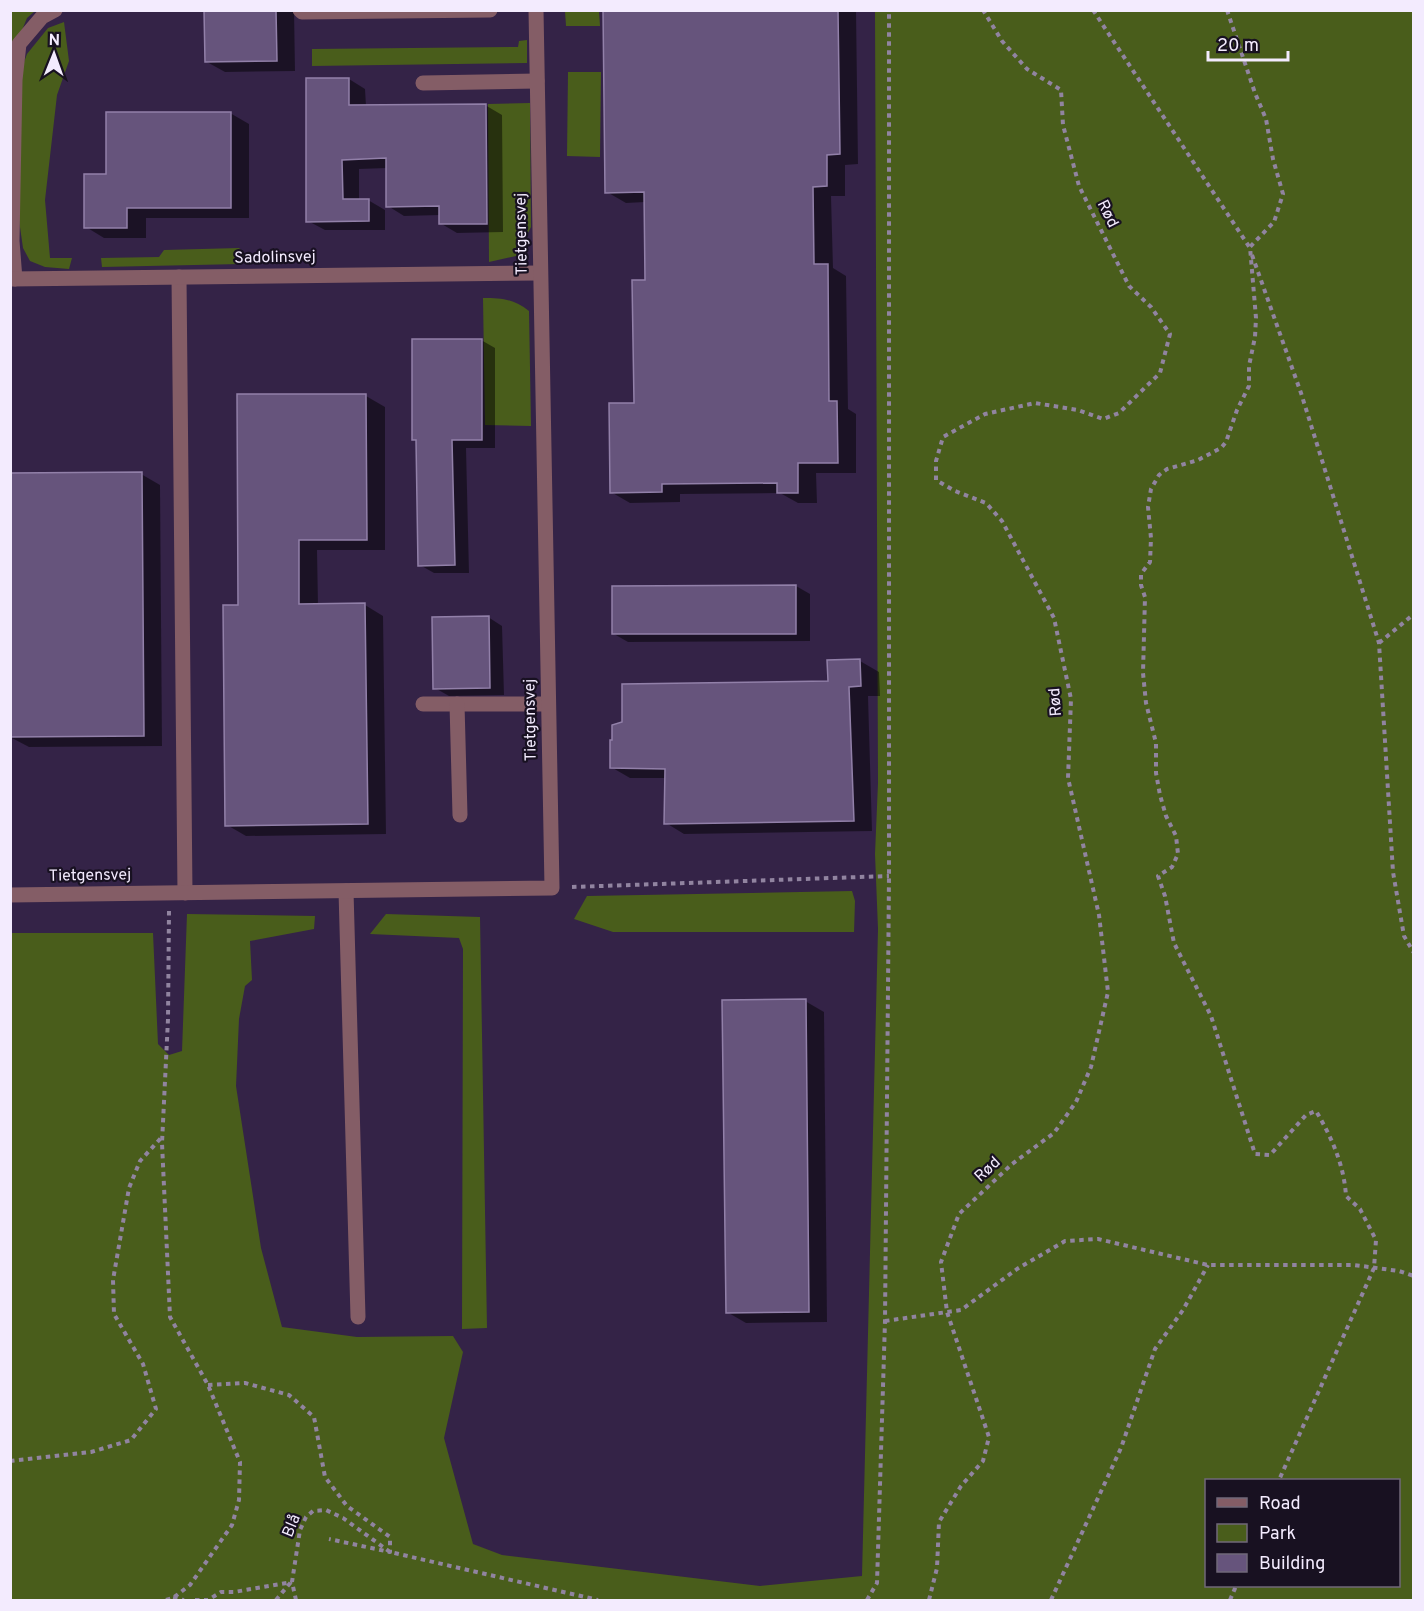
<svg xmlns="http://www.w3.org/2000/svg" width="1424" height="1611" font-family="Overpass,sans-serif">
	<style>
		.green { fill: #495d1b; fill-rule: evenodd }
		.shadow { fill: #0007 }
		.building { fill: #66547c; stroke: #9280a9; stroke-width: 1.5 }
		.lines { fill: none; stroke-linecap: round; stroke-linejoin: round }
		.path { stroke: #9184a0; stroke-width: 4; stroke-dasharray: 4.5 4.5; stroke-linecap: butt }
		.service { stroke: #845d66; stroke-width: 15 }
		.minor { stroke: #845d66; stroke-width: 15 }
		.labels { text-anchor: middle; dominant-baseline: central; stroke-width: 4.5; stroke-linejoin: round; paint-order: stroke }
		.street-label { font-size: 16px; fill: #f3ebfe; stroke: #181121 }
	</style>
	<rect width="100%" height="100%" fill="#342347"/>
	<g class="green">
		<polygon points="11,11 35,11 27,18 11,57"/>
		<polygon points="565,11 599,11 600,26 566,26"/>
		<path d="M875,11H1413V1600H11V933H153L158,1044L169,1055L182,1051L187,914L315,916L314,929L250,941L252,980L245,986L239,1019L236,1086L261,1248L282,1327L357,1337L453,1336L463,1352L444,1438L473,1544L502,1555L760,1586L862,1576L878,929L875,854L878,783ZM1206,1480H1398V1586H1206Z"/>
		<polygon points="64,22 69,61 57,95 45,200 50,258 72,258 69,269 45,267 30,261 23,248 17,206 20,73 27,54 48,28"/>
		<polygon points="527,40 527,63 312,66 312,49 518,47 519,41"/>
		<polygon points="568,72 601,72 600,157 567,156"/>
		<polygon points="530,103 531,227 516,256 489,262 488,104"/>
		<polygon points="239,248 246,256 241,264 102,267 101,258 159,257 164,250"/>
		<path d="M483,298C502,298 514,299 529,311L531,426L485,425Z"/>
		<polygon points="852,891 855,901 854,932 613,932 574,919 587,896"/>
		<polygon points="386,914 480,917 487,1328 462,1329 463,949 459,938 370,934"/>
	</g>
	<g class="shadow">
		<polygon points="206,10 294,10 295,71 225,72 207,62"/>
		<polygon points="604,10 856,10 858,164 845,165 845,196 831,196 833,268 846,276 848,409 856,414 856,473 816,473 817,503 798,503 780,493 680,494 680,502 630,503 611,492 635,405 646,281 645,202 626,203 607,192"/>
		<polygon points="349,79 365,89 366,106 485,105 502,115 503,232 457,233 440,223 440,215 404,216 388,206 387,168 359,169 359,200 368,200 385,210 385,230 325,230 308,221"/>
		<polygon points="230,113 249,124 249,218 146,218 146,238 104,238 86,227 108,176"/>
		<polygon points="481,340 495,348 495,448 466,448 469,573 434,573 420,565 417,442 413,440"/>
		<polygon points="239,396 366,396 385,407 385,550 317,550 318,605 365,605 383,616 386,834 246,836 227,825 239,606"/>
		<polygon points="141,474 160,485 162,746 29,747 10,737"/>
		<polygon points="796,586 810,594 810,641 628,642 614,634"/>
		<polygon points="488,617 502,626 504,695 449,696 435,688"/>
		<polygon points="860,661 879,672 880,696 868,696 872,831 684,834 666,823 666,778 630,778 611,767 830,682 829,662"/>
		<polygon points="805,1001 824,1012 827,1322 746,1323 727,1312"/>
	</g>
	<g class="building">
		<polygon points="204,10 276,10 277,61 205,62"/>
		<polygon points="603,10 838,10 840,154 827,155 827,186 813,187 814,264 828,264 829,401 837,401 838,463 798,463 798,493 777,493 777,483 662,484 662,492 610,493 609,403 634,403 632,280 645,280 644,192 605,193"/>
		<polygon points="306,78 349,78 349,105 486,104 487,224 439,224 439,206 386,207 386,158 342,160 343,199 369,199 369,221 306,222"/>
		<polygon points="106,112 231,112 231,208 127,208 127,228 84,228 84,174 106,174"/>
		<polygon points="412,339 482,339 482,440 452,440 455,565 418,566 416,440 412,440"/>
		<polygon points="237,394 366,394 367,540 299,540 299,604 365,603 368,824 225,826 223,605 238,605"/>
		<polygon points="142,472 144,736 10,737 10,473"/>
		<polygon points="796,585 796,634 612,634 612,586"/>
		<polygon points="489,616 490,688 433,689 432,617"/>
		<polygon points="860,659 861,686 849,687 854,821 664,824 665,769 610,768 610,740 612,740 612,725 622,722 622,684 828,681 827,660"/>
		<polygon points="806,999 809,1312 726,1313 722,1000"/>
	</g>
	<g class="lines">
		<g class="path">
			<polyline points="1093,10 1250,248"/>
			<path d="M1227,10L1255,93L1266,119L1273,159L1283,194L1274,222L1250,247L1256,318L1255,337L1249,366V386L1237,410L1226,442L1221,448L1198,460L1167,469L1159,475L1151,489L1148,507L1151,538L1150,562L1141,574V585L1145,597L1143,673L1146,703L1156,743V773L1160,795L1166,816L1176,836L1178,854L1172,867L1158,876L1165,896L1174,943L1211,1016L1255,1154L1270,1155L1306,1115L1316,1111C1332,1138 1344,1165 1346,1196L1360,1209L1376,1240L1374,1268L1279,1480"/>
			<polyline points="1252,255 1301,393 1379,643 1393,872 1404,936 1414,953"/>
			<polyline points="1379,643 1414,614"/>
			<polyline points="572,887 889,876"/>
			<polyline points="885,1321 961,1310 1017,1269 1065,1241 1098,1239 1208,1265 1354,1265 1399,1271 1414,1276"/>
			<polyline points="208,1385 245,1383 289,1395 314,1417 325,1477 347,1506 390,1537 390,1552 329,1539"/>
			<polyline points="10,1461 91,1452 131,1440 156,1409 143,1364 114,1314 113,1280 129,1188 140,1161 161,1138"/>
			<polyline points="173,1598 184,1600"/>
			<polyline points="166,1600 173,1598 190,1585 232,1525 239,1500 240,1462 208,1385 170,1317 162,1143 168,1019 169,911"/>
			<polyline points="195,1600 208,1600 221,1592 234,1592 292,1582"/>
			<polyline points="276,1600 291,1582"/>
			<polyline points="296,1600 292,1582 300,1530 306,1517 313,1511 326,1510 343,1518 390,1552 598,1600"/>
			<polyline points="867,1600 877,1583 885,1321 889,876 889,10"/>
			<polyline points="929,1600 937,1568 939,1522 961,1486 983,1461 989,1437 947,1312 941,1262 959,1214 1012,1164 1054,1133 1076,1102 1091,1067 1108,992 1099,915 1068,778 1071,699 1054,618 1002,521 986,503 955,491 936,480 936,461 943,437 985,414 1035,403 1078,410 1103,419 1119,413 1160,373 1170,334 1151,307 1129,286 1079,186 1063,125 1061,90 1027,69 1002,41 983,10"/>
			<polyline points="1051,1600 1121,1448 1155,1349 1183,1310 1208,1265"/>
			<polyline points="1230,1600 1236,1586"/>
		</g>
		<g class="service">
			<polyline points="300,10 302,12 490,10"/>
			<polyline points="423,83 537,81"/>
			<polyline points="179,277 185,893"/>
			<polyline points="15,279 12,241 15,80 19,44 42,17 55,10"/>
			<polyline points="423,704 548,704"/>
			<polyline points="457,704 460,815"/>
			<polyline points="346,891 358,1317"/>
		</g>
		<g class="minor">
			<polyline points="10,279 540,273"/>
			<polyline points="10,895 552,888 536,10"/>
		</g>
	</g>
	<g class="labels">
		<g class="street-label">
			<text transform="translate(1107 214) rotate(64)">Rød</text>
			<text transform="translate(522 234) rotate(-91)">Tietgensvej</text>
			<text transform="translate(275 258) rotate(-1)">Sadolinsvej</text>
			<text transform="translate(1056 702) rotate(-94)">Rød</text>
			<text transform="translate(531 720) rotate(-91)">Tietgensvej</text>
			<text transform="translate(90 876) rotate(-1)">Tietgensvej</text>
			<text transform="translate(988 1170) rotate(-43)">Rød</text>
			<text transform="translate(292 1526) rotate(-68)">Blå</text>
		</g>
	</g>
	<rect width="1424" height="1611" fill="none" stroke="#f3ebfe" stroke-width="24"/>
	<rect x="1205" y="1479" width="195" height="108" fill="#181121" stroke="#706879" stroke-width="1.5"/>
	<rect x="1217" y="1498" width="30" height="9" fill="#845d66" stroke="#706879" stroke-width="1.5"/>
	<text x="1259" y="1509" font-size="18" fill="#f3ebfe">Road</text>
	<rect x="1217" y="1524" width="30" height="18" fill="#495d1b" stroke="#706879" stroke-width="1.5"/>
	<text x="1259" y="1539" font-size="18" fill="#f3ebfe">Park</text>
	<rect x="1217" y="1554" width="30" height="18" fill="#66547c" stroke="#706879" stroke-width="1.5"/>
	<text x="1259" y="1569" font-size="18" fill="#f3ebfe">Building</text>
	<g transform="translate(54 54) rotate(1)" stroke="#181121" stroke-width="4.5" paint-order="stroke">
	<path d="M0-4.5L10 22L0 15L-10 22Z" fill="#f3ebfe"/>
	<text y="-9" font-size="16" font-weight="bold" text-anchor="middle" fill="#f3ebfe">N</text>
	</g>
	<path d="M1208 51v9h80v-9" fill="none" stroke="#f3ebfe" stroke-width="3"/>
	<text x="1217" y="51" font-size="18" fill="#f3ebfe" stroke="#181121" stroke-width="4.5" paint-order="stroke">20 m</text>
</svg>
